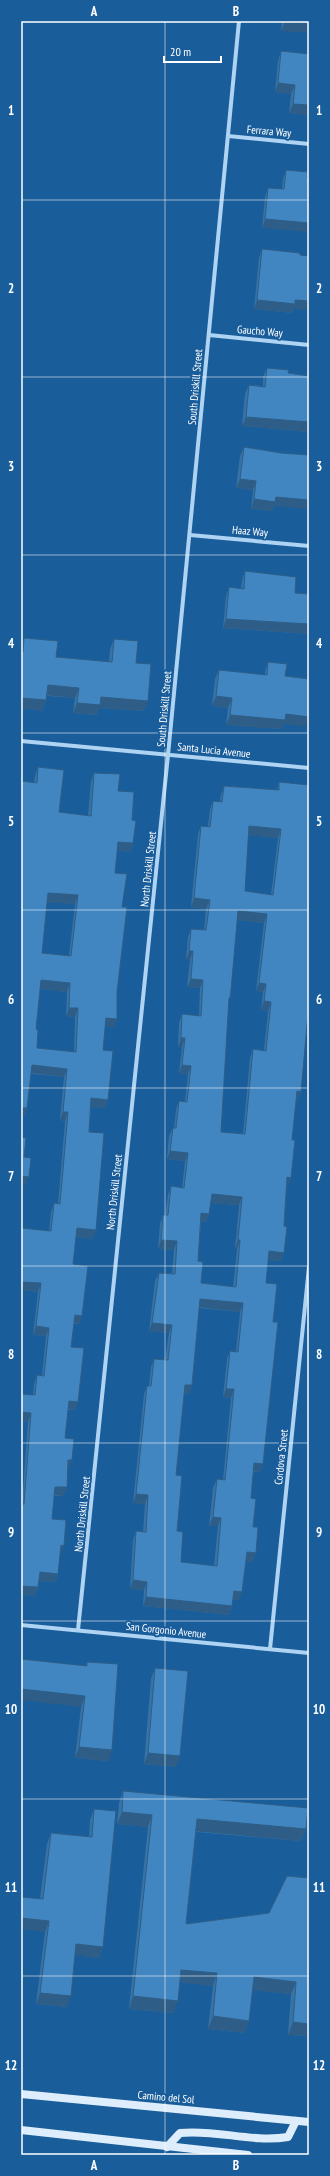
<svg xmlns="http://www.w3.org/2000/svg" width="330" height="2176" font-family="'PT Sans Narrow',sans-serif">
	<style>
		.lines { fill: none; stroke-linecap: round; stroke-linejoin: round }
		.street { stroke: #afd3f2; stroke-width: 4 }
		.secondary { stroke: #deedfc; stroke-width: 8 }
		.wall { fill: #3873a6; fill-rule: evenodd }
		.shaded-wall { fill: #2e5e87 }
		.building { fill: #4186c1; stroke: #2e5e87; fill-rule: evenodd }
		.grid { fill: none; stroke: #fff; stroke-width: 1; stroke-opacity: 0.55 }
		.labels { text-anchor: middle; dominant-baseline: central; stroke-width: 4; stroke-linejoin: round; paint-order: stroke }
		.street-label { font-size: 11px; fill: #fff; stroke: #195d9b }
		.neatline { fill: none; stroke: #fff; stroke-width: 1.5 }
		.grid-label { font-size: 13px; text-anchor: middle; font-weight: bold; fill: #fff }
	</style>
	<rect width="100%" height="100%" fill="#195d9b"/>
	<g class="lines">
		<g class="street">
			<polyline points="228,136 309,144"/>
			<polyline points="209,335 309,345"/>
			<polyline points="190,535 309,546"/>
			<polyline points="21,741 309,768"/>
			<polyline points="21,1625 309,1653"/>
			<polyline points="78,1630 168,755 239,21"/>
			<polyline points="270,1649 309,1267"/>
		</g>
		<g class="secondary">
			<polyline points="21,2094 309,2122"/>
			<polyline points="21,2130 248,2155"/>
			<path d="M167,2147L180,2133C216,2129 252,2143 288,2137L296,2121"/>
		</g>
	</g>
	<g class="wall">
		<polygon points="282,21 309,21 281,31"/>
		<polygon points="281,51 309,54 309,115 289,113 291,94 275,92 278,61"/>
		<polygon points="286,170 307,177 262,228 265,197 268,188 282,189 283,179"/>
		<polygon points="262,249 300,255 293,309 292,313 254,309 259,258"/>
		<polygon points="267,368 288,373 309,376 309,432 242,426 245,394 249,385 263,386 263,377"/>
		<polygon points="244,447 281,453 274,506 272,511 251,509 253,490 236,488 240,456"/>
		<polygon points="245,571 295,593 309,594 309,634 223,628 226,596 229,587 241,589 242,580"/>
		<polygon points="24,638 56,657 109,662 110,649 114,639 136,663 144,711 99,708 97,715 73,713 75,698 47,696 42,711 21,708 21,646"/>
		<polygon points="268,662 285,676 284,724 282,729 226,725 228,708 212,706 215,679 219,670 265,675 265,672"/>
		<path d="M38,767L59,812L88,816L91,781L94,773L118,791L132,820L133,843L130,852L117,850L115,873L122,907L117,992L114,1027H105L103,1050L105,1108L91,1107L89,1132L96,1230L92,1239L76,1237L73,1264L82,1316L79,1324H74L71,1347L75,1410H68L65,1438L69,1469H68L67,1487L63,1496H54L52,1519L61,1554H60L58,1574L55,1582L39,1581L38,1587L35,1596L21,1594V1504H22L28,1422L21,1421V1394L33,1395L34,1384L37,1375H42L46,1336L33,1335L38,1292L21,1290V1228L49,1231L51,1212L54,1203L58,1204L65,1121L60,1120L64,1077L31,1074L27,1108L24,1117L21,1116V781L34,783L35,776ZM47,902L75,904L69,956L42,953ZM40,989L67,992L66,1016L75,1017L74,1052L37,1048L36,1029Z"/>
		<path d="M279,782L301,1092L297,1100H296L292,1140L291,1178L288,1186H286L284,1226V1253L281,1261L268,1260L266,1283L273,1322L263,1464L260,1472H253L251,1498L253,1527V1562L246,1561L239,1600H232V1606L229,1615L143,1606L144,1590L130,1589L133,1540L136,1531L143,1532L145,1504L133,1503L144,1394L147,1386H149L151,1367L154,1359L165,1360L169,1333L149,1331L155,1281L159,1273L172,1274L174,1250L158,1249L160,1224L163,1215H165L168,1195L171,1186L182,1188L185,1161L167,1159L169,1136L173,1128H174L176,1109L179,1101H185L188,1074L179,1073L182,1047H178L179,1023L182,1014L199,1016L200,988L187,987L190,960H186L188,937L191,929L204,930L206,909L191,907L198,834L201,826H208L210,809L213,801H220L221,795L224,786L277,790ZM248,835L278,838L271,895L245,891ZM237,920L264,923L256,991L263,992L261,1010L268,1011L264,1050L253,1049L250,1058L243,1134L221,1132L228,1003ZM211,1203L239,1205L235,1249H237L233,1287L201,1283L198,1261L201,1222H206L209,1214ZM199,1308L240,1312L236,1351H230L227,1359L223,1397L231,1398L223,1480L217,1479L213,1488L209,1526H218L214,1566L181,1562L177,1531L176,1475L184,1393L189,1394L192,1385Z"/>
		<polygon points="87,1662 109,1761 75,1758 86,1666"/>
		<polygon points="155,1668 176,1767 144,1764 151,1679"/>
		<polygon points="123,1791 306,1829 301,1841 196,1832 186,1924 269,1913 287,1876 309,2036 288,2035 291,1994 253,1990 245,2033 208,2029 213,1986 180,1982 173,2013 129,2009 148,1827 117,1824 119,1803"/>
		<polygon points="94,1809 103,1947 99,1958 75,1955 67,2007 36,2004 45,1932 40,1899 47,1844 51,1833 89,1837 90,1820"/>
	</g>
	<g class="shaded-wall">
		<polygon points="285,21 309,24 309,33 281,31"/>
		<polygon points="278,83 295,85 291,94 275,92"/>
		<polygon points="293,104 309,105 309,115 289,113"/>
		<polygon points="265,219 309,223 309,232 262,228"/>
		<polygon points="257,300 295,300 309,301 309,310 293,309 292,313 254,309"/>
		<polygon points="246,417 309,422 309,432 242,426"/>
		<polygon points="240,479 256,481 253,490 236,488"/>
		<polygon points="276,497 309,500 309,509 274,506 272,511 251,509 254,499"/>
		<polygon points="226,619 309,624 309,634 223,628"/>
		<polygon points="48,685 79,688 75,698 44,695"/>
		<polygon points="216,696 232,698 228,708 212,706"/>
		<polygon points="101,697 148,701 144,711 99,708 97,715 73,713 77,703"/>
		<polygon points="21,698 46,700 42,711 21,708"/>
		<polygon points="286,714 309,717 309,727 284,724 282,729 226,725 230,715"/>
		<polygon points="249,826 281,829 278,838 246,835"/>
		<polygon points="118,842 133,843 130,852 115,850"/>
		<polygon points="48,893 78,895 75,904 45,902"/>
		<polygon points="194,898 210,900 206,909 191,907"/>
		<polygon points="238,911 267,914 264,923 235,920"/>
		<polygon points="189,951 193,951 190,960 186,960"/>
		<polygon points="191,979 203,980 200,988 187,987"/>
		<polygon points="41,980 70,983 67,992 38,989"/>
		<polygon points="259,983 266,984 263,992 256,991"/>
		<polygon points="264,1001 271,1002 268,1011 261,1010"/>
		<polygon points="69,1008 78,1008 75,1017 66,1016"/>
		<polygon points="106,1018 117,1019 114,1027 103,1027"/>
		<polygon points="181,1038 185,1038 182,1047 178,1047"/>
		<polygon points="32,1065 67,1069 64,1077 29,1073"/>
		<polygon points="182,1065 191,1066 188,1074 179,1073"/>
		<polygon points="297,1091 301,1092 297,1100 294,1100"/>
		<polygon points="91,1098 108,1100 105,1108 88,1107"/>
		<polygon points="21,1108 27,1108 24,1117 21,1116"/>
		<polygon points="63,1112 68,1112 65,1121 60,1120"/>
		<polygon points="170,1151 188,1153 185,1161 167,1159"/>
		<polygon points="21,1176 29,1177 26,1185 21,1185"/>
		<polygon points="287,1177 291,1178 288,1186 284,1186"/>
		<polygon points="212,1194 242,1197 239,1205 209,1203"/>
		<polygon points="201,1213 209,1214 206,1222 198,1221"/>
		<polygon points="77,1228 96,1230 92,1239 74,1237"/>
		<polygon points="161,1240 177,1241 174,1250 158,1249"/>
		<polygon points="238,1240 240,1240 237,1249 235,1249"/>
		<polygon points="269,1251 284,1253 281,1261 266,1260"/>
		<polygon points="21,1282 41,1283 38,1292 21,1290"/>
		<polygon points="200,1299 243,1303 240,1312 197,1307"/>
		<polygon points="75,1315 82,1316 79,1324 72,1323"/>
		<polygon points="152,1323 172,1325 169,1333 149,1331"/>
		<polygon points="36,1326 49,1328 46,1336 33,1335"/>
		<polygon points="185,1385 192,1385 189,1394 182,1393"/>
		<polygon points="226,1389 234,1389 231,1398 223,1397"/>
		<polygon points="69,1401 78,1402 75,1410 66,1409"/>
		<polygon points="21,1412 31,1413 28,1422 21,1421"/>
		<polygon points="68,1460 72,1460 69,1469 65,1469"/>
		<polygon points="254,1463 263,1464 260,1472 251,1471"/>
		<polygon points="55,1487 67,1487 63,1496 52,1495"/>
		<polygon points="136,1494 148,1495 145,1504 133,1503"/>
		<polygon points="213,1517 221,1518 218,1526 209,1526"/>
		<polygon points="61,1545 64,1546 61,1554 58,1554"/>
		<polygon points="247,1552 256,1553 253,1562 244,1561"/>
		<polygon points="40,1572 58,1574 55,1582 37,1581"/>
		<polygon points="133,1580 147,1582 144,1590 130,1589"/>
		<polygon points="21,1586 38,1587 35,1596 21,1594"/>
		<polygon points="234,1591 242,1592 239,1600 230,1600"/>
		<polygon points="146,1597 232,1606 229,1615 143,1606"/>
		<polygon points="21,1689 85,1696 81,1707 21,1700"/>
		<polygon points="79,1747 112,1750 109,1761 75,1758"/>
		<polygon points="148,1753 180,1756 176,1767 144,1764"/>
		<polygon points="122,1812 152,1815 148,1827 117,1824"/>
		<polygon points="197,1819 306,1829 301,1841 193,1831"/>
		<polygon points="21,1918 49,1921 45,1932 21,1929"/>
		<polygon points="76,1944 103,1947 99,1958 72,1955"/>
		<polygon points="181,1970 217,1973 213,1986 177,1982"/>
		<polygon points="254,1977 296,1982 291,1994 250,1990"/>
		<polygon points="40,1993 71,1996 67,2007 36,2004"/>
		<polygon points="133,1996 178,2001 173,2013 129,2009"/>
		<polygon points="213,2016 249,2021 245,2033 208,2029"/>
		<polygon points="293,2022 309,2024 309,2036 288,2035"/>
	</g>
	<g class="building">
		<polygon points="285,21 309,21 309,24"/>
		<polygon points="281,51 309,54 309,105 293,104 295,85 278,83"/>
		<polygon points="286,170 308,172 307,177 309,178 309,223 265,219 268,188 284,189"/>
		<polygon points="262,249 300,253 300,255 309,256 309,301 295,300 295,304 257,300"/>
		<polygon points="267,368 289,370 288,373 309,376 309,422 246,417 249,385 265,387"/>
		<polygon points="244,447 281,453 309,455 309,500 276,497 275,502 254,499 256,481 240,479"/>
		<polygon points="245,571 296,577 295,593 309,594 309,624 226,619 229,587 244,589"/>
		<polygon points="24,638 58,641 56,657 112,662 114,639 138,641 136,663 151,664 148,701 101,697 100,705 77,703 79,688 48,685 46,700 21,698 21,652 23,652"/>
		<polygon points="268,662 287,664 285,676 309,679 309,717 286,714 285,720 230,715 232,698 216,696 219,670 267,675"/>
		<path d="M38,767L64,770L59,812L91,816L94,773L120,774L118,791L134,792L132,820L136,821L133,843L118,842L115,873L127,874L122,907H127L117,992V1019L106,1018L103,1050L113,1051L108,1100L91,1098L89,1132L104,1133L96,1230L77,1228L73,1264L88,1266L82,1316L75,1315L71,1347L84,1348L78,1402L69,1401L65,1438L74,1439L72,1460H68L67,1487H55L52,1519L66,1520L64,1546L61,1545L58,1574L40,1572L38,1587L21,1586V1504H24L31,1413L21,1412V1394L35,1395L37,1375L44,1376L49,1328L36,1326L41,1283L21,1282V1228L51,1231L54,1203L60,1204L68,1112H63L67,1069L32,1065L27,1108H21V1110V781L37,783ZM48,893L78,895L71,956L42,953ZM41,980L70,983L69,1008H78L76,1052L37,1048L38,1030L36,1029Z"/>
		<path d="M279,782L309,785V1003L301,1092L297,1091L292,1140H295L291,1178L287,1177L284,1226L287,1227L284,1253L269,1251L266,1283L277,1284L273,1322H278L263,1464L254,1463L251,1498L256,1499L253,1527H258L256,1553L247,1552L242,1592L234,1591L232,1606L146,1597L147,1582L133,1580L136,1531L146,1532L148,1495L136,1494L147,1386H151L154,1359L168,1360L172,1325L152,1323L159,1273L175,1274L177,1241L161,1240L163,1215H168L171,1186L184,1188L188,1153L170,1151L173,1128H176L179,1101L187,1102L191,1066L182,1065L185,1038H181L182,1014L201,1016L203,980L191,979L193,951H189L191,929L206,930L210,900L194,898L201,826L210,827L213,801L222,802L224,786L279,790ZM249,826L281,829L273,895L245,891ZM238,911L267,914L259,983L266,984L264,1001L271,1002L266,1051L253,1049L245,1134L221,1132L229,998H230L231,990ZM212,1194L242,1197L238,1240H240L236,1287L201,1283L203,1262L198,1261L201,1213L209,1214ZM200,1299L243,1303L238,1352L230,1351L226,1389H234L225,1480L217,1479L213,1517L221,1518L217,1566L181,1562L183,1532L177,1531L182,1476L176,1475L185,1385H192Z"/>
		<polygon points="21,1137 26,1138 24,1157 31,1158 29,1177 21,1176"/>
		<polygon points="21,1659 87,1666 87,1662 118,1664 112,1750 79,1747 85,1696 21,1689"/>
		<polygon points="155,1668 188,1671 180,1756 148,1753"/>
		<polygon points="123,1791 308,1808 306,1829 197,1819 186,1924 269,1913 287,1876 309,1878 309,2024 293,2022 296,1982 254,1977 249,2021 213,2016 217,1973 181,1970 178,2001 133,1996 152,1815 122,1812"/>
		<polygon points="94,1809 116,1811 103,1947 76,1944 71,1996 40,1993 49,1921 21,1918 21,1897 43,1899 51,1833 92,1837"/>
	</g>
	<path class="grid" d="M165,21V2155M21,200H309M21,377H309M21,555H309M21,733H309M21,910H309M21,1088H309M21,1266H309M21,1443H309M21,1621H309M21,1799H309M21,1976H309"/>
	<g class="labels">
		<g class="street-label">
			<text transform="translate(269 131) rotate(5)">Ferrara Way</text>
			<text transform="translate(260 331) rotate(5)">Gaucho Way</text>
			<text transform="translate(195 387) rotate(-85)">South Driskill Street</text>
			<text transform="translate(250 531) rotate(5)">Haaz Way</text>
			<text transform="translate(164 709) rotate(-85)">South Driskill Street</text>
			<text transform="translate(214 750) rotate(6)">Santa Lucia Avenue</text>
			<text transform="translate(148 869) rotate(-84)">North Driskill Street</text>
			<text transform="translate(114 1192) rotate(-84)">North Driskill Street</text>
			<text transform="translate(281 1457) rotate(-84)">Cordova Street</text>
			<text transform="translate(82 1514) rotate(-84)">North Driskill Street</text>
			<text transform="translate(166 1630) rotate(6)">San Gorgonio Avenue</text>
			<text transform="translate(166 2097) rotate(5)">Camino del Sol</text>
		</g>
	</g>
	<rect width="330" height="2176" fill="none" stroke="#195d9b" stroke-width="44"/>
	<path d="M164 56v6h57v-6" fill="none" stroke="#ffffff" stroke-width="2"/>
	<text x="170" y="56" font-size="12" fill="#ffffff" stroke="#195d9b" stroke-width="3" paint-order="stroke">20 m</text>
	<rect x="22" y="22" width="286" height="2132" class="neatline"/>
	<g class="grid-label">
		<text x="94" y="16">A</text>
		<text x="236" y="16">B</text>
		<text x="11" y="115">1</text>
		<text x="319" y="115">1</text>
		<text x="11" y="293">2</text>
		<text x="319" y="293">2</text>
		<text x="11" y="471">3</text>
		<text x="319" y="471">3</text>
		<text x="11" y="648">4</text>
		<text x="319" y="648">4</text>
		<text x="11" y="826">5</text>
		<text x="319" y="826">5</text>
		<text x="11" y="1004">6</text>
		<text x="319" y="1004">6</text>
		<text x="11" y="1181">7</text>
		<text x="319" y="1181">7</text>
		<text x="11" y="1359">8</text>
		<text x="319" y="1359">8</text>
		<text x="11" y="1537">9</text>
		<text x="319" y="1537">9</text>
		<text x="11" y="1714">10</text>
		<text x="319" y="1714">10</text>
		<text x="11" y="1892">11</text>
		<text x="319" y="1892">11</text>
		<text x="11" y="2070">12</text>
		<text x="319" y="2070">12</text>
		<text x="94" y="2170">A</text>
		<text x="236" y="2170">B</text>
	</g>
</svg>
